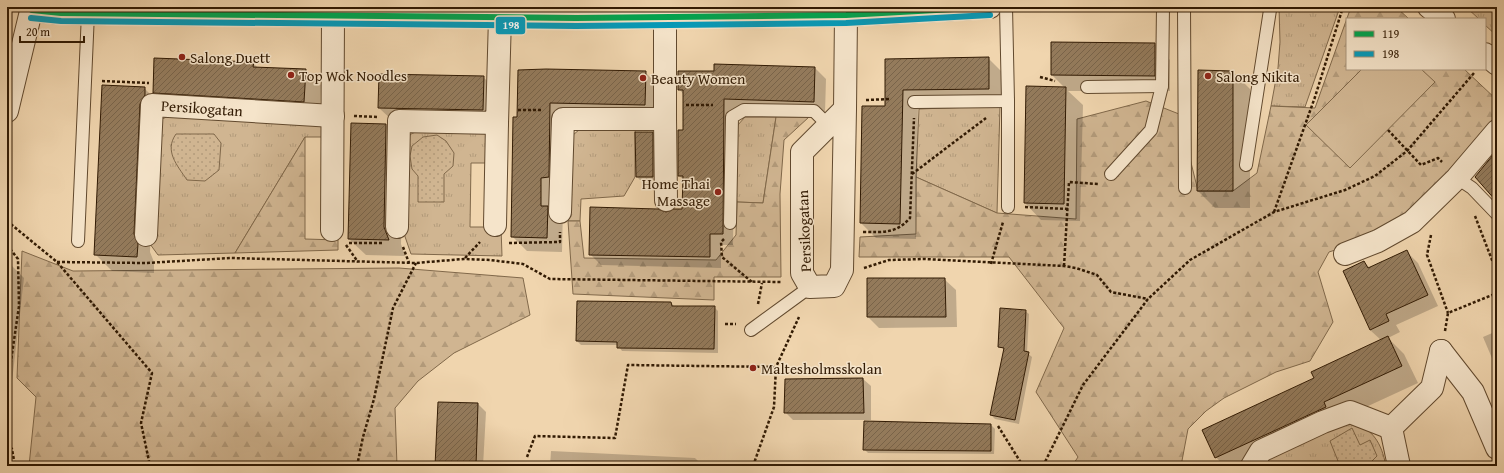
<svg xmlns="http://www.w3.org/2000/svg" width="1504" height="473" font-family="'Gentium Book Plus',serif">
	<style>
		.grass { fill: url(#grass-tufts); stroke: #80684a }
		.forest { fill: url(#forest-firs); stroke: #80684a }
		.park { fill: url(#park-dots); stroke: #80684a }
		.pitch { fill: #d0b591; stroke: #80684a }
		.shadow { fill: #0003 }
		.building { fill: url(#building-hatch); stroke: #311a03 }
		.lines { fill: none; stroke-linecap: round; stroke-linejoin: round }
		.service-casing { stroke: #61492e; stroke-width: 14 }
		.minor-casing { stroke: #61492e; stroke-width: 24 }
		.path { stroke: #311a03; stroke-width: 2.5; stroke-dasharray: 3 2; stroke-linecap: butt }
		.service { stroke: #f5e4ca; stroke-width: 12 }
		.minor { stroke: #f5e4ca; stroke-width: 22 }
		.bus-1-casing { stroke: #f5e4ca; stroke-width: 9 }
		.bus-2-casing { stroke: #f5e4ca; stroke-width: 9 }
		.bus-1 { stroke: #00a651; stroke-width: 6 }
		.bus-2 { stroke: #059bba; stroke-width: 6 }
		.poi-dot { fill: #8f2418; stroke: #f5e4ca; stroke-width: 1.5 }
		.labels { text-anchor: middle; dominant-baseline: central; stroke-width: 3; stroke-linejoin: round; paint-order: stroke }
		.poi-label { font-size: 15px; fill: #311a03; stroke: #f5e4ca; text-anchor: start }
		.street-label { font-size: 15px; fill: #311a03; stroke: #f5e4ca }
		.line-badge { stroke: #f5e4ca; stroke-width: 1.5 }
		.badge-label { font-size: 11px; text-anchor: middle; font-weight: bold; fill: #fff }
	</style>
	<defs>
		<pattern id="grass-tufts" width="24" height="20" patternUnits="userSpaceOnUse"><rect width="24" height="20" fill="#d0b591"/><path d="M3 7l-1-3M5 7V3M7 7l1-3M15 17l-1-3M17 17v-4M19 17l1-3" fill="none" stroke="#b39b7b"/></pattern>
		<pattern id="forest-firs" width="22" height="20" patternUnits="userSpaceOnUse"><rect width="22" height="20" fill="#d0b591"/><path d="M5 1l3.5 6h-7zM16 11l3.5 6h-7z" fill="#b39b7b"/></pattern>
		<pattern id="park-dots" width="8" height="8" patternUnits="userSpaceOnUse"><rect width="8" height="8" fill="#d0b591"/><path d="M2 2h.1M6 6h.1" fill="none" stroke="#b39b7b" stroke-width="1.8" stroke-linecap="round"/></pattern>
		<pattern id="building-hatch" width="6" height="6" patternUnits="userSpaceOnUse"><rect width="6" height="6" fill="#947b5c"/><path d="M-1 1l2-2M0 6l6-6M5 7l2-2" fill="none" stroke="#79644a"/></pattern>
	</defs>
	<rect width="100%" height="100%" fill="#f0d5ae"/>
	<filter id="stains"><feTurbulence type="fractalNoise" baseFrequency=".005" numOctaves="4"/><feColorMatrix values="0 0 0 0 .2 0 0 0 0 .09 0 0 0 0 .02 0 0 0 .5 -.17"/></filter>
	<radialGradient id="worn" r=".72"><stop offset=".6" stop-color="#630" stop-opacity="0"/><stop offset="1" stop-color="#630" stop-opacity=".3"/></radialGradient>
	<g class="grass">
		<polygon points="1279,7 1340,7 1305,107 1271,106 1278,68 1280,42"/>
		<polygon points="1466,7 1497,7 1497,36 1485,25 1485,19 1479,19"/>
		<polygon points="1000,106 997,213 916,177 919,109"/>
		<polygon points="176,113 322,122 322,137 305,137 235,253 158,255 150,244 154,132 162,119"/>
		<polygon points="745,117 776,117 763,203 737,202 735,188 737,126"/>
		<polygon points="586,124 646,125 648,130 635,130 635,177 624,196 581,199 580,221 568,221 568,147 573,135"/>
		<polygon points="423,129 483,130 491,140 491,163 471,163 470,227 501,227 502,256 411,254 401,225 405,141 411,134"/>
		<path d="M1351,420C1374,431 1381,442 1386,466H1270L1268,460L1274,454Z"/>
	</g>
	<g class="forest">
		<polygon points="1351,7 1396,7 1409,19 1347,19 1347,69 1464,69 1497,100 1497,118 1453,165 1434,190 1420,206 1363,241 1329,252 1318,272 1333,322 1310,361 1276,372 1224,398 1206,411 1188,429 1181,466 1072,466 1078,457 1036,392 1064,328 1009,257 859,257 860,237 916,234 916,177 997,213 1076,219 1077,119 1146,101 1179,114 1198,191 1233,191 1257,173 1271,106 1315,108"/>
		<polygon points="776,117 809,117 784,140 780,194 781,277 714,277 714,300 573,294 568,221 580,221 584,258 716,260 736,235 737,202 763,203"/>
		<polygon points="305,137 305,239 338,240 338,250 235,253"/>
		<polygon points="22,251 73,271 399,268 523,278 530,315 454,353 418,381 395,408 397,466 29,466 36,397 17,378"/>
	</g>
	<g class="park">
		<path d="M176,134H214L221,143L219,170L205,181L187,180C177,165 164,151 176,134Z"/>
		<polygon points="437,135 446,141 454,153 453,166 444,174 444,202 418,202 418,176 412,169 410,156 412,146 423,137"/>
		<polygon points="1352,428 1360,445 1370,440 1377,456 1367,466 1340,466 1330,441"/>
	</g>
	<polygon class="pitch" points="1362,69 1421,69 1435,82 1350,168 1306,125"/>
	<g class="shadow">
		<polygon points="1155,44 1170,60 1170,91 1068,91 1083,105 1080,221 1041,220 1025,203 1065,88 1052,75"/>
		<polygon points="988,58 1004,74 1004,104 918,105 916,239 876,238 861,223 886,107 886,60"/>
		<polygon points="253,63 258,68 306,70 321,85 320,117 169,108 154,92"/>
		<polygon points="815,68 826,79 825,113 735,110 733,245 721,245 721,268 601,265 590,254 666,214 683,210 684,180 679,176 684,131 684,95 679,89 715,72"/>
		<polygon points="519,71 645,72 660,87 660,119 565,117 562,252 527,251 512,236"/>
		<polygon points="1233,72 1250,89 1250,208 1215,208 1198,191"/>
		<polygon points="483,77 497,90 496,123 393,121 379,108"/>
		<polygon points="144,88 161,105 156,122 150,252 154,262 154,273 112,271 95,254"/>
		<polygon points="352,124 386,125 403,142 401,244 405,256 366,255 349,239"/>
		<polygon points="652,132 656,136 657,180 640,180 636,176"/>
		<polygon points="1407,252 1418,263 1438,306 1396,325 1400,332 1388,338 1404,354 1418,383 1340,419 1251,466 1217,466 1222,464 1216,457 1315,378 1381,340 1370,330 1364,262 1370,268"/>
		<polygon points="7,261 24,278 7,424"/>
		<polygon points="944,279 956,290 957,327 879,328 868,317"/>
		<polygon points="671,303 675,307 714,307 718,311 718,353 622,351 618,345 581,345 577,341"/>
		<polygon points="1025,311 1029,314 1027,353 1032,357 1019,424 995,419 991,415 1005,350 999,346"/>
		<polygon points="1497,331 1497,370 1483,337"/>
		<polygon points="863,379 871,386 871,420 793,420 785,412"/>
		<polygon points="439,403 478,404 486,412 483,466 436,466"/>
		<polygon points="991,425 995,429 994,454 868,453 864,449"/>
		<polygon points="551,451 695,458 703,466 550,466"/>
	</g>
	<g class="building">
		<polygon points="1051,42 1155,43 1155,76 1051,75"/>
		<polygon points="989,57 989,89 903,90 900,224 860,223 862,106 885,106 885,59"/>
		<polygon points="154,58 254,62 253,67 306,69 304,102 153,93"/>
		<polygon points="714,64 815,67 814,102 724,99 723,234 710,234 710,257 589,255 590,207 658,209 666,212 674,209 682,209 683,176 678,176 678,130 683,130 683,90 678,90 678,71 714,71"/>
		<polygon points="546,69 646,71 645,105 550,103 549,177 541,178 541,206 548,206 547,238 511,237 513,117 517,117 518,70"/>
		<polygon points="1198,70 1233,71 1233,191 1197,191"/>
		<polygon points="379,74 484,76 483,110 378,108"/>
		<polygon points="102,85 145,87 145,95 140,104 134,234 138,244 137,257 94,255"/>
		<polygon points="1026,86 1066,87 1064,204 1024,203"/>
		<polygon points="351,123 386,124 384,227 389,240 348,239"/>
		<polygon points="635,132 653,132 653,177 636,177"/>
		<polygon points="1497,150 1497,202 1475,177"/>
		<polygon points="1407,250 1428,295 1386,314 1389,321 1370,330 1343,271 1364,261 1368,268"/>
		<polygon points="867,278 945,278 946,317 867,317"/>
		<polygon points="577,301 671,302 672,306 715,306 714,349 617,348 617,342 576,341"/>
		<polygon points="1000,308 1026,310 1024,351 1029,352 1015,420 990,415 1004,348 998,347"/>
		<polygon points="1388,336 1402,366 1324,402 1326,407 1215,458 1202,430 1314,378 1311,372"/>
		<polygon points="863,378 864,413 784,413 785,379"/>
		<polygon points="438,402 478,403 476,466 435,466"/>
		<polygon points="864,421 991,424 991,451 863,450"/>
	</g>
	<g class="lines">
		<g class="service-casing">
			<g id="service">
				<polyline points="1184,7 1185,188"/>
				<polyline points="1087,87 1162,86 1163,7"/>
				<polyline points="914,102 1008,101 1006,7"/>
				<polyline points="1246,165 1270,10 1269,7"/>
				<polyline points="1111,174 1151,130 1162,86"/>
				<polyline points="1457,178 1472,188 1497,214"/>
				<polyline points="1008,207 1008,101"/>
				<polyline points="730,223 732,117 744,110 814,111 829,126"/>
				<polyline points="78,241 88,13"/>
				<polyline points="751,330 810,287"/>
			</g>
		</g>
		<g class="minor-casing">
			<g id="minor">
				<polyline points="1429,7 1444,19"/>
				<polyline points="32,10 61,13 576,18 846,15 990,7"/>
				<polyline points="1485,54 1497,64"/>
				<polyline points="845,109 842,270 834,286 810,287 802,273 802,152 845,109 846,15"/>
				<polyline points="7,111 32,7"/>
				<polyline points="665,119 666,200"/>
				<polyline points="560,212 563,119 665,119 665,18"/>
				<polyline points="495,225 497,123"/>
				<polyline points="397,227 399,121 497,123 500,17"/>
				<polyline points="332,230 333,16"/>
				<polyline points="146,235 152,105 333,116"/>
				<polyline points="1345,254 1378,241 1412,222 1457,178 1497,131"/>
				<polyline points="1441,351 1473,392 1497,448"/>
				<polyline points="1391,428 1432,388 1441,351"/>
				<polyline points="1391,428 1399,466"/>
				<polyline points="1252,466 1261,451 1323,422 1350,412 1391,428"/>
			</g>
		</g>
		<g class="path">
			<polyline points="1040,77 1055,81"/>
			<polyline points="102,81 149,83"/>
			<polyline points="866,100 891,99"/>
			<polyline points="686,105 713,105"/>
			<polyline points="518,110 543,110"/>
			<polyline points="354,116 379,117"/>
			<polyline points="1388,130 1421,165 1438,158 1442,162"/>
			<polyline points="912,174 986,118"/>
			<polyline points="1025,207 1068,209"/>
			<polyline points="1274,212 1315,97 1343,7"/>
			<polyline points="1475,216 1497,273"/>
			<polyline points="7,221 57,262 152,373 141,423 150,466"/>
			<path d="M863,232C883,232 896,234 910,218L914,118"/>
			<polyline points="1431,235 1427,255 1448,313"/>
			<polyline points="724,239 721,242 722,257 752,282"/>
			<polyline points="349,243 382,243"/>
			<polyline points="509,243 560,242 560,232"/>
			<polyline points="7,245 18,259 19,306 7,388"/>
			<polyline points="346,245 358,262"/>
			<polyline points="403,247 409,263"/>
			<polyline points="465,258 480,242"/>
			<polyline points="57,262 146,263 231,258 416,263 464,259 490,260 523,264 550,279 782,282"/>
			<polyline points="991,264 1003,222"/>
			<polyline points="1064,266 1069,182 1098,184"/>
			<polyline points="864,268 889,260 925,259 1064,266 1076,268 1097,275 1111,292 1148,299"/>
			<polyline points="758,304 762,283"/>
			<polyline points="725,324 736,324"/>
			<polyline points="1445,331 1448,313 1497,293"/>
			<polyline points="998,426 1023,466"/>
			<polyline points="7,443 12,449 15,466"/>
			<polyline points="527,457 535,436 615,438 628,365 776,367"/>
			<polyline points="357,466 363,437 374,399 393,308 416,263"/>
			<polyline points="753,466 774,407 776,367 799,317"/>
			<polyline points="1043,466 1083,385 1148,299 1190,260 1274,212 1345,190 1375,176 1407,151 1474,73"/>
		</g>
		<use href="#service" class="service"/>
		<use href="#minor" class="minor"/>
		<g class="bus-1-casing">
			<polyline id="bus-1" points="32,10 61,13 576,18 846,15 990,7"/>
		</g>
		<g class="bus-2-casing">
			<polyline id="bus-2" points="31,18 61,21 576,26 846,23 990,15"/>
		</g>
		<use href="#bus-1" class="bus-1"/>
		<use href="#bus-2" class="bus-2"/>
	</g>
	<g class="poi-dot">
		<circle cx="182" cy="57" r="4"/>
		<circle cx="291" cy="75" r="4"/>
		<circle cx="1208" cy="76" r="4"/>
		<circle cx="643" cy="78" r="4"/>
		<circle cx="718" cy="192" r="4"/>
		<circle cx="753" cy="368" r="4"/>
	</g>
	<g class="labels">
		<g class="poi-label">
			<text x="190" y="57">Salong Duett</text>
			<text x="299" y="75">Top Wok Noodles</text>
			<text x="1216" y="76">Salong Nikita</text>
			<text x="651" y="78">Beauty Women</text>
			<text x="710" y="183" text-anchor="end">Home Thai<tspan x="710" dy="17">Massage</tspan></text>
			<text x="761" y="368">Maltesholmsskolan</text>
		</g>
		<g class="street-label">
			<text transform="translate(202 108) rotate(4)">Persikogatan</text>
			<text transform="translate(804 231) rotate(-92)">Persikogatan</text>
		</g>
	</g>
	<rect class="line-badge" x="495" y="16" width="31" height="19" rx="4" fill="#059bba"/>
	<g class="badge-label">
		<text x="511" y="29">198</text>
	</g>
	<rect width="1504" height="473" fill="none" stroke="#f0d5ae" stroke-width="24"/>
	<rect x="8" y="8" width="1488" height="457" fill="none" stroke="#311a03" stroke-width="2"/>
	<rect x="12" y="12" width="1480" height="449" fill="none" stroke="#311a03"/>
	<rect x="1346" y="18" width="140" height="52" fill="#f5e4ca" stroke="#a7937a"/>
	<rect x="1354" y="31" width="20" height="6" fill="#00a651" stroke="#a7937a"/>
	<text x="1382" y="38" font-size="12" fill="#311a03">119</text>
	<rect x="1354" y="51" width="20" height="6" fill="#059bba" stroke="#a7937a"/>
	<text x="1382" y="58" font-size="12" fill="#311a03">198</text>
	<path d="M20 36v6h64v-6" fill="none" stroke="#311a03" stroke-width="2"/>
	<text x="26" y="36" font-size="12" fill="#311a03" stroke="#f5e4ca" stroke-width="3" paint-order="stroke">20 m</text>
	<rect width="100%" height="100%" filter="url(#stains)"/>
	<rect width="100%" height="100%" fill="url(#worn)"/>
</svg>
